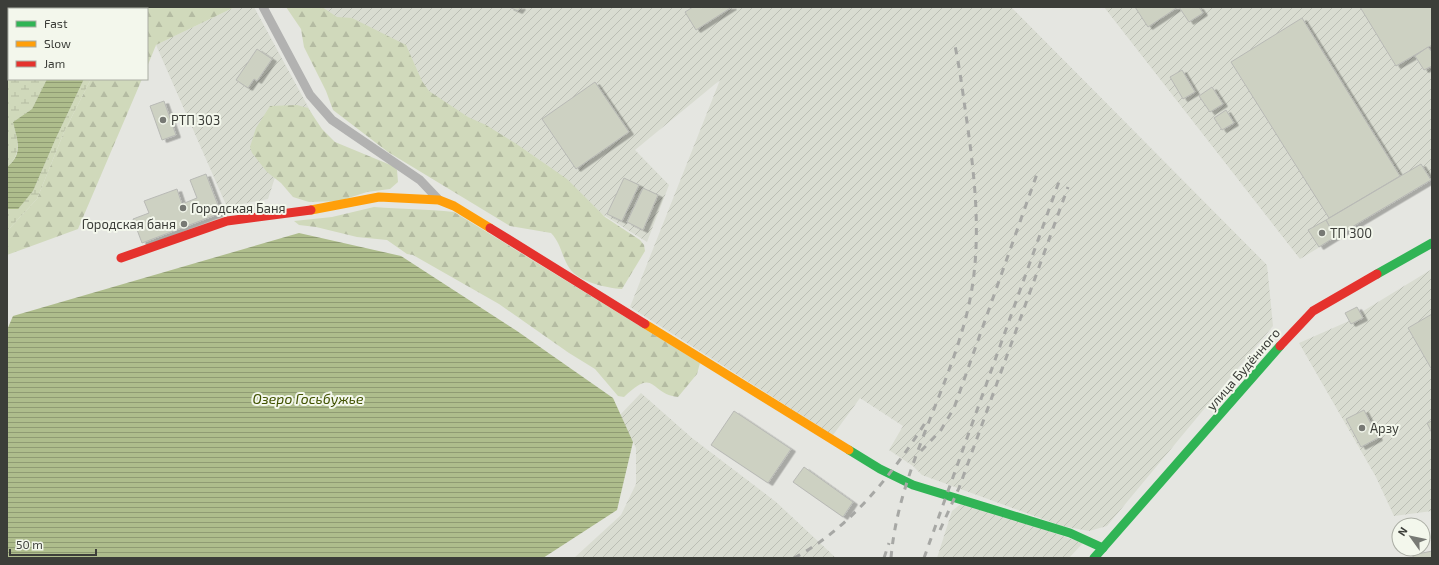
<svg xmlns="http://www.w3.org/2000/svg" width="1439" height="565" font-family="'Exo 2',sans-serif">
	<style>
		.industrial { fill: url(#industrial-furrows) }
		.forest { fill: url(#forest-firs) }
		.wetland { fill: url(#wetland-marsh) }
		.water { fill: url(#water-rules) }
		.building { fill: #cdd1c2; stroke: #b8b9b5; filter: url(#shadow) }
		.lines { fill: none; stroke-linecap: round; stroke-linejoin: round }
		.street { stroke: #b2b2b1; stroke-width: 9 }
		.fast { stroke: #30b455; stroke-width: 9 }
		.slow { stroke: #ff9f0a; stroke-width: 9 }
		.jam { stroke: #e5322d; stroke-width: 9 }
		.rail { stroke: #a7a8a5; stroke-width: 3; stroke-dasharray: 7 7; stroke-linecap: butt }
		.poi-dot { fill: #777974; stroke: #f3f7ec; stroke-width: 1.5 }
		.labels { text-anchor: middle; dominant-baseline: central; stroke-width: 4; stroke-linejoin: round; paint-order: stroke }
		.poi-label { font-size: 13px; fill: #3c3e39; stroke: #f3f7ec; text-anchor: start }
		.street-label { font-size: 13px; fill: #3c3e39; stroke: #f3f7ec }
		.water-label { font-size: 14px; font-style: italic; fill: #415200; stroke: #f3f7ec }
	</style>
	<defs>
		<pattern id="industrial-furrows" width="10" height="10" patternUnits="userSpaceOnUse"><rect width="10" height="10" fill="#d9dcd1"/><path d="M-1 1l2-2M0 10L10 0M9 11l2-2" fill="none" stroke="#bbbeb4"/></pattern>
		<pattern id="forest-firs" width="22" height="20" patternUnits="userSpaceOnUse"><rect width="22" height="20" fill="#d0d9bb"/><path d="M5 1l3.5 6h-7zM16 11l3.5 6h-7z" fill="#b4bba2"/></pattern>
		<pattern id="wetland-marsh" width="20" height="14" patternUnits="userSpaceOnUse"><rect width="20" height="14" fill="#d0d9bb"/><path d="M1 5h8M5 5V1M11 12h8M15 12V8" fill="none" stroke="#b4bba2"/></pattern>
		<pattern id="water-rules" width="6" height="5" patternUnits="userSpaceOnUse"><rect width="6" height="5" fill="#aebd8c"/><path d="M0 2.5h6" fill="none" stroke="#8f9b73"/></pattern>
		<filter id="shadow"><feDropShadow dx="4.5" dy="2.5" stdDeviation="0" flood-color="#0004"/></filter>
	</defs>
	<rect width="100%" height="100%" fill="#e5e6e1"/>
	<g class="industrial">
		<polygon points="235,7 254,7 312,114 279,165 268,199 227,207 156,45"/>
		<polygon points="296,7 1011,7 1267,265 1273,326 1107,526 1089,531 1062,526 922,475 913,466 889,450 903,426 860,398 833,435 630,307 720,80 635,150 669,185 647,242 303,27"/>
		<polygon points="1104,7 1432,7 1432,179 1300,259"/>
		<polygon points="1432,269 1432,511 1394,516 1376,477 1299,343 1349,321 1345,313 1360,313"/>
		<polygon points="641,393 692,438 776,502 836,558 574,558 621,515 636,484 636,448 620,415"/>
		<polygon points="963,502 1083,543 1069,558 937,558 952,511"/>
	</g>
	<g class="forest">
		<polygon points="92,7 235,7 156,45 147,67 147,9 94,9"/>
		<path d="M286,7H322L337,17L352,18L406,45L422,81L429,91L468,117L486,125L515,143L567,179L605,217L640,240L644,245L645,251L622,289C607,288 579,282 570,269C562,258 561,243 551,233L510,226L388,152L333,110L326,91L304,47L301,29Z"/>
		<polygon points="91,79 142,79 78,229 7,255 7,231 37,199 64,132"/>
		<polygon points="297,105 308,108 322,129 335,142 393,166 397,170 398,182 390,189 367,192 339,201 309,202 293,197 281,183 267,172 252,153 250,147 256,128 270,106"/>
		<path d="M374,207C401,209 427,209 454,212L700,363L697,374L678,397C649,394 656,366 624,397L618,396L595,369L569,353L499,304L413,255L407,254L387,240L357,237L316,227L299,225L294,221L332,217Z"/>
	</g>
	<g class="wetland">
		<polygon points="38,7 92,7 94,9 36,9"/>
		<path d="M9,35V79H47L32,109L13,122C17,139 23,154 7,167V38Z"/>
		<polygon points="84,79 91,79 64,132 37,199 7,231 7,209 18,208 33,191 56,138"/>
	</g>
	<g class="water">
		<polygon points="7,7 38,7 36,9 9,9 9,35 7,38"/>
		<path d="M47,79H84L56,138L33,191L18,209H7V167C24,154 17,140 13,122L32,109Z"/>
		<polygon points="299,233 401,256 517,331 613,398 633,442 617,510 543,558 7,558 7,330 13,316"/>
	</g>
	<g class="building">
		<polygon points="509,7 521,7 518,11"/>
		<polygon points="693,7 732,7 696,30 685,12"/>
		<polygon points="1135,7 1178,7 1148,27"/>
		<polygon points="1179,7 1199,7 1203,13 1189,22"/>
		<polygon points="1360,7 1432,7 1432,45 1396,66"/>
		<polygon points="1302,18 1400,176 1329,218 1231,62"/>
		<polygon points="1428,47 1432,52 1432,66 1424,70 1415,56"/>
		<polygon points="257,49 272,59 257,81 254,79 248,88 236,80"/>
		<polygon points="1182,70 1195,92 1183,99 1170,77"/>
		<polygon points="595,82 629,132 576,169 542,119"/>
		<polygon points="1212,87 1223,104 1210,112 1199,96"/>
		<polygon points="164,101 176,135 162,140 150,106"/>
		<polygon points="1226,110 1234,123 1222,130 1214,118"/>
		<polygon points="1421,164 1431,180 1335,237 1326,220"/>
		<polygon points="206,174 221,213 142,243 133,219 149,213 144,201 177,189 182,204 197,198 190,180"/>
		<polygon points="624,178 639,185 622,221 607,214"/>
		<polygon points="643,188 658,195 643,230 627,222"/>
		<polygon points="1326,220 1335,237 1319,247 1308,230"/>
		<polygon points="1357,307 1363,318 1351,324 1345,313"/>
		<polygon points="1432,314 1432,370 1408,328"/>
		<polygon points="1364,410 1378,438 1361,447 1346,419"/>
		<polygon points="734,411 791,449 768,483 711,445"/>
		<polygon points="1432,421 1432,433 1427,423"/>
		<polygon points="804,467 853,502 843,517 793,482"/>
		<polygon points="1432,551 1432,558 1413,558 1413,555"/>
	</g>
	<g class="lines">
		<polyline class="street" points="263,7 310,95 332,120 420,180 439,200"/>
		<g class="fast">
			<polyline points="1377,274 1432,243"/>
			<polyline points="849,450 880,469 913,485 1070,533 1103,548"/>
			<polyline points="1094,558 1280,346"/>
		</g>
		<g class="slow">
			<polyline points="311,210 379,197 439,200 454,206 490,228"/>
			<polyline points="645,324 849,450"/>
		</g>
		<g class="jam">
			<polyline points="490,228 645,324"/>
			<polyline points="121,258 227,221 311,210"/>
			<polyline points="1280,346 1313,311 1377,274"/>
		</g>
		<g class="rail">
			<polyline points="921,451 941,430 954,408 1038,171"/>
			<polyline points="940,530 959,488 1068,187"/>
			<path d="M794,558C849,529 892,475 925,423"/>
			<polyline points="884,558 889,543"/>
			<path d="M891,558C898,474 945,398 966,317C983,252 976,186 967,122C963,95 960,68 954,41"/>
			<polyline points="924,558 1061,176"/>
		</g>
	</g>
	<g class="poi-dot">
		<circle cx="163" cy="120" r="4"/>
		<circle cx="183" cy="208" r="4"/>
		<circle cx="184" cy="224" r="4"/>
		<circle cx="1322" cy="233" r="4"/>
		<circle cx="1362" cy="428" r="4"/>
	</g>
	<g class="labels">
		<g class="poi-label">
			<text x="171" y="120">РТП 303</text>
			<text x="191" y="208">Городская Баня</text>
			<text x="176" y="224" text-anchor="end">Городская баня</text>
			<text x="1330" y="233">ТП 300</text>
			<text x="1370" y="428">Арзу</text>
		</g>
		<g class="street-label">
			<text transform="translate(1243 369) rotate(-49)">улица Будённого</text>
		</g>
		<g class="water-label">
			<text x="308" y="398">Озеро Госьбужье</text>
		</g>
	</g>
	<rect width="1439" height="565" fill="none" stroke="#3c3e39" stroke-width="16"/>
	<rect x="8" y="8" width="140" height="72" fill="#f3f7ec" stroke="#aaada4"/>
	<rect x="16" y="21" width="20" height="6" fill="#30b455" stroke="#aaada4"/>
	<text x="44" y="28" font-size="12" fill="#3c3e39">Fast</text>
	<rect x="16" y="41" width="20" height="6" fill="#ff9f0a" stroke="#aaada4"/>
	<text x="44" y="48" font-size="12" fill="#3c3e39">Slow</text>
	<rect x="16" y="61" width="20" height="6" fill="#e5322d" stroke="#aaada4"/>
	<text x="44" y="68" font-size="12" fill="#3c3e39">Jam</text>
	<g transform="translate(1411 537) rotate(303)"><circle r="19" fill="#f3f7ec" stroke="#aaada4"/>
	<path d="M0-3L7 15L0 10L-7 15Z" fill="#777974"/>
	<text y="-6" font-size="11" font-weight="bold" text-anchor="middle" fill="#3c3e39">N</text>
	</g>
	<path d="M10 549v6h86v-6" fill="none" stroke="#3c3e39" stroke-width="2"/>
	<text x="16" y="549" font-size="12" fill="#3c3e39" stroke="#f3f7ec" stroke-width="3" paint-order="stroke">50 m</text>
</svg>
